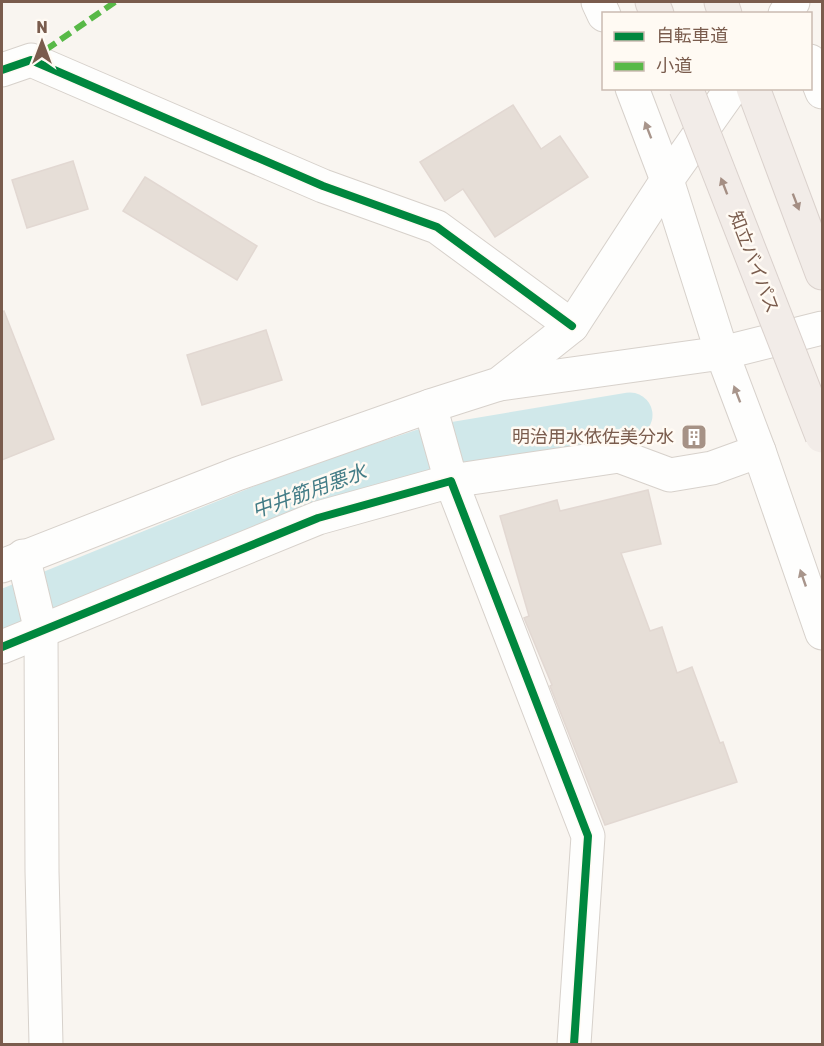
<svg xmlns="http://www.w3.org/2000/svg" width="824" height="1046" font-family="Rubik,'Noto Sans JP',sans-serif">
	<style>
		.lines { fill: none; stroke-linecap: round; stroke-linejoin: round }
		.canal { stroke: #d0e8ea; stroke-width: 45 }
		.building { fill: #e6ded7; stroke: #e2d8d2; stroke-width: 1.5 }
		.minor-casing { stroke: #d7d1cb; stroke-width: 35 }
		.tertiary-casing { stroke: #d7d1cb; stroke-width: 35 }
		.trunk-casing { stroke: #dad1cc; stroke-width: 35 }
		.minor { stroke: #fefefd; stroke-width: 33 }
		.tertiary { stroke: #fefefd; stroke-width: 33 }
		.trunk { stroke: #f2ece8; stroke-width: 33 }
		.trunk-bridge-casing { stroke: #dad1cc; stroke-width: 35; stroke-linecap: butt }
		.trunk-bridge { stroke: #f2ece8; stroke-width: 33 }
		.quiet { stroke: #58b947; stroke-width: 6; stroke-dasharray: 12 6; stroke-linecap: butt }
		.cycleway-casing { stroke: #fffaf3; stroke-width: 11 }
		.cycleway { stroke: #00873e; stroke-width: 8 }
		.oneway { fill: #a8958b }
		.oneway2 { fill: #a48e83 }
		.labels { text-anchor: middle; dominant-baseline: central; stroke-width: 5; stroke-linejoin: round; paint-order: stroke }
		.street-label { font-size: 18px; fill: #7a5c4d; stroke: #fffaf3 }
		.poi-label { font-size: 18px; fill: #7a5c4d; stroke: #fffaf3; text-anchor: end }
		.water-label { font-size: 20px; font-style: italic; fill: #437c86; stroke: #fffaf3 }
	</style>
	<rect width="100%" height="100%" fill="#f9f5f0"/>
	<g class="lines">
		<polyline class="canal" points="2,613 297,493 433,448 630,415"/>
	</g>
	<g class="building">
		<polygon points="513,105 541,149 560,136 588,177 495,237 463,189 445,201 420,162"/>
		<polygon points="73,161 88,209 27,228 12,180"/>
		<polygon points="145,177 257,246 237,280 123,211"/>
		<polygon points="4,311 54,439 2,460 2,312"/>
		<polygon points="266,330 282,380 202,405 187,355"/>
		<polygon points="648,490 661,544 621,553 650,631 662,627 677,673 692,667 720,743 723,742 737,782 605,825 550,686 552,685 524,618 529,616 500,516 557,500 560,511"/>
	</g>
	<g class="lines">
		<g class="minor-casing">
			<g id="minor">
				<polyline points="598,2 604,15"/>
				<polyline points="810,61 822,92"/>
				<polyline points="2,70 31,60 323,186 437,227 572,326"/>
				<polyline points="632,88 667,180 722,353 759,451 822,633"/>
				<polyline points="500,384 722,353 822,328"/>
				<polyline points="430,406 451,481 619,456 670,475 712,468 759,451"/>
				<polyline points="23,556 41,631 42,871 46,1044"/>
				<polyline points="2,566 237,474 430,406 499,384 572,326 667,180"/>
				<polyline points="2,647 318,518 451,481 588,836 574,1044"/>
			</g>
		</g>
		<g class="tertiary-casing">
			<g id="tertiary">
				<polyline points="785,14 793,2"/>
				<polyline points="667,180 732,88"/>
			</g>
		</g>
		<g class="trunk-casing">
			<g id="trunk">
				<polyline points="652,2 657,14"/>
				<polyline points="721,2 725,14"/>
				<polyline points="753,88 822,273"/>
			</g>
		</g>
		<use href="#minor" class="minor"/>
		<use href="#tertiary" class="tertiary"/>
		<use href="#trunk" class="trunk"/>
		<g class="trunk-bridge-casing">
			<polyline id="trunk-bridge" points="686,88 822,436"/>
		</g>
		<use href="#trunk-bridge" class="trunk-bridge"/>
		<polyline class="quiet" points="31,60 115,2"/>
		<g class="cycleway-casing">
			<g id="cycleway">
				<polyline points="2,70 31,60 323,186 437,227 572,326"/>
				<polyline points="2,647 318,518 451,481 588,836 574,1044"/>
			</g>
		</g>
		<use href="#cycleway" class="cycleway"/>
	</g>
	<defs><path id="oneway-solid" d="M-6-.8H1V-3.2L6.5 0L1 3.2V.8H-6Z" transform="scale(1.5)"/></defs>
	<g class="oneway">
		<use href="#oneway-solid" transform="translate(648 130) rotate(-111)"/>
		<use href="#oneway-solid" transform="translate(737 394) rotate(-111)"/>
		<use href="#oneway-solid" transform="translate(803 578) rotate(-109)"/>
	</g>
	<g class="oneway2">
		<use href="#oneway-solid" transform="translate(724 186) rotate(-111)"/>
		<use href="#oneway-solid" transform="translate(796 202) rotate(69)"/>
	</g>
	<defs>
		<g id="building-square" transform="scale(1.35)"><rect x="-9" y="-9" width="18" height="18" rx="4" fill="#a69286" stroke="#fffaf3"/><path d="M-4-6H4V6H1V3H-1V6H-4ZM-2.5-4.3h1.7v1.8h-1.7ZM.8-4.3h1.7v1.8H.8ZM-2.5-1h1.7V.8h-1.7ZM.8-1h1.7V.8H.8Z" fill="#fff"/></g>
	</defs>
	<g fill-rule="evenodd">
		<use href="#building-square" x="694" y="437"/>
	</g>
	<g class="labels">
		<g class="street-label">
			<text transform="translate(754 262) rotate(69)">知立バイパス</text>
		</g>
		<g class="poi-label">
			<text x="674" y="437">明治用水依佐美分水</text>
		</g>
		<g class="water-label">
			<text transform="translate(309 491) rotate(-20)">中井筋用悪水</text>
		</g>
	</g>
	<rect width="824" height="1046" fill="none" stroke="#7a5c4d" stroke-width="6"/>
	<rect x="602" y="12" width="210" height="78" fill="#fffaf3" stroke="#cabbb1" stroke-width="1.5"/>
	<rect x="614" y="32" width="30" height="9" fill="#00873e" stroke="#cabbb1" stroke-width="1.5"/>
	<text x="656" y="42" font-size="18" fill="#7a5c4d">自転車道</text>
	<rect x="614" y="62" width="30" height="9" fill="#58b947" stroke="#cabbb1" stroke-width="1.5"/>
	<text x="656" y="72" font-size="18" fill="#7a5c4d">小道</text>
	<g transform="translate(42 42)" stroke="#fffaf3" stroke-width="4.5" paint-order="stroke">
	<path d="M0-4.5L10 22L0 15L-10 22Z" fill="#7a5c4d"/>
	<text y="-9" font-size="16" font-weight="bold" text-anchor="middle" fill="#7a5c4d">N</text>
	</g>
</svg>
